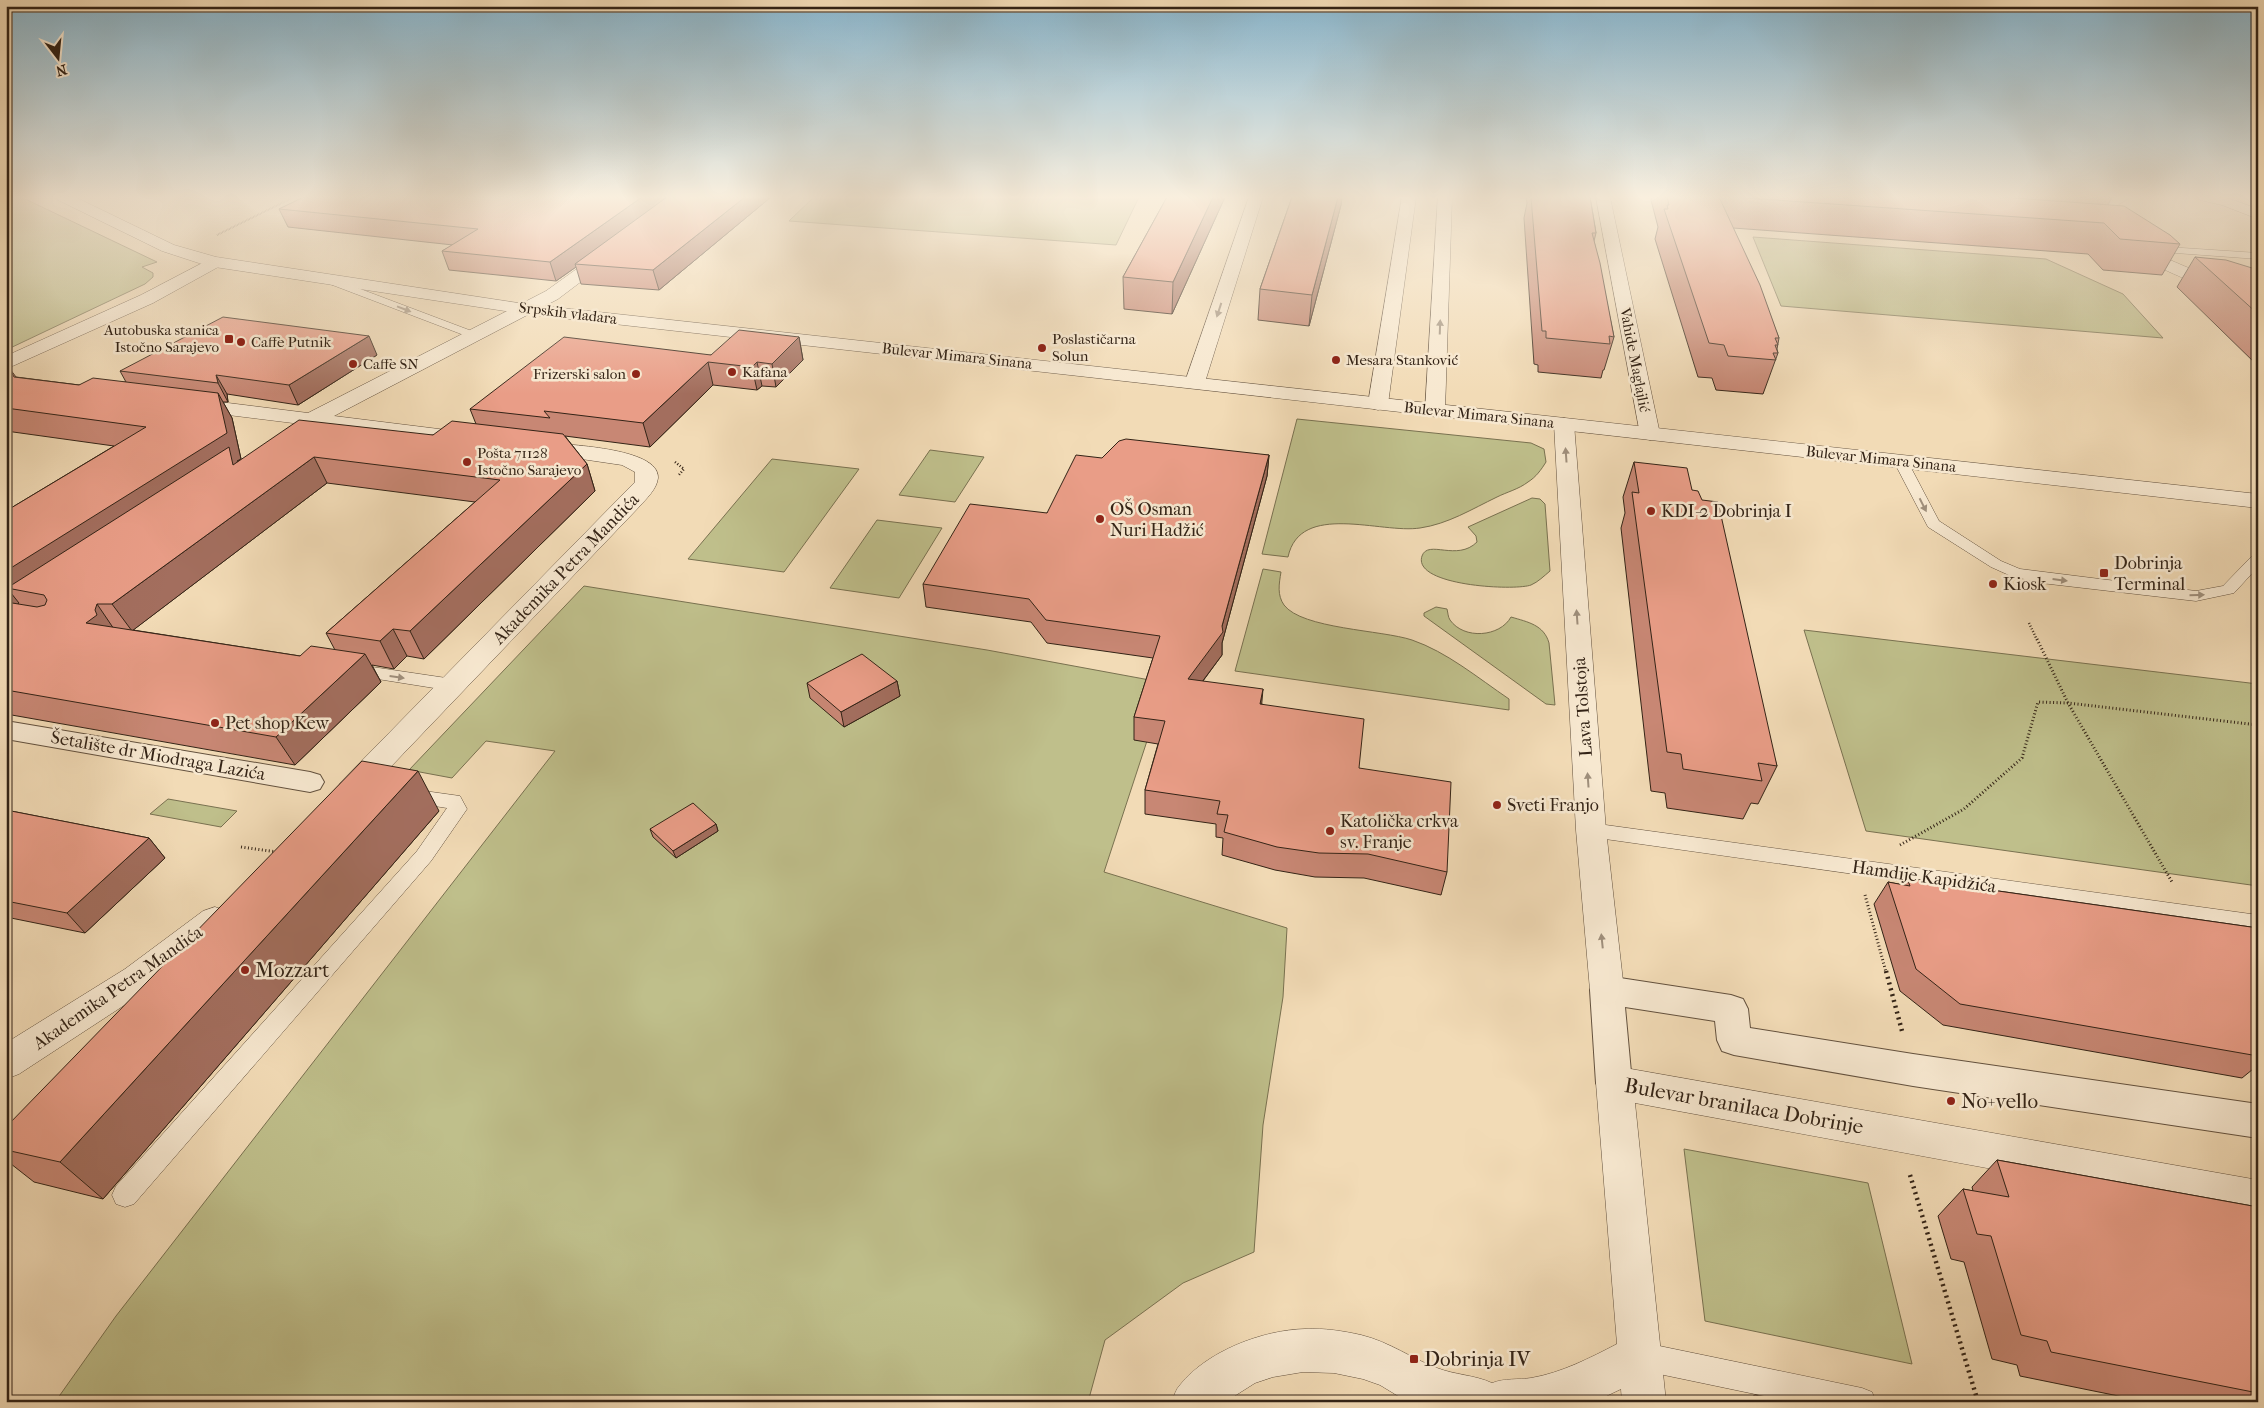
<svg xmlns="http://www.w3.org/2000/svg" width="2264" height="1408" font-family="'IM FELL French Canon',serif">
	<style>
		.green { fill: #bfbf8b; stroke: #797150 }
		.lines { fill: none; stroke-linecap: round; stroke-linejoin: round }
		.service-casing { stroke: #63513e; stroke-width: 1 }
		.pedestrian-casing { stroke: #63513e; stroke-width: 2 }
		.minor-casing { stroke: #63513e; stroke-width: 1 }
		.tertiary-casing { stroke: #63513e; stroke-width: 1 }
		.path-far3 { stroke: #332316; stroke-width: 2; stroke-dasharray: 0.5 1; stroke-linecap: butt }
		.path-far2 { stroke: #332316; stroke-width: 2.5; stroke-dasharray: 1 2; stroke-linecap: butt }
		.path-far1 { stroke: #332316; stroke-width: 3; stroke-dasharray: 1 2.5; stroke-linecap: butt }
		.path { stroke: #332316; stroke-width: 4.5; stroke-dasharray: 2 4; stroke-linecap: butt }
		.service { fill: #f7e8d0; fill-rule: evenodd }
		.pedestrian { fill: #f7e8d0; fill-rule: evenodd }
		.minor { fill: #f7e8d0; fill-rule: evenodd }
		.tertiary { fill: #f7e8d0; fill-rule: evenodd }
		.wall { fill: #c88774; stroke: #332316; fill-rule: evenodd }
		.shaded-wall { fill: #a36e5e; stroke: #332316 }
		.building { fill: #e99d87; stroke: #332316 }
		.oneway { fill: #9f8f7c }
		.poi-dot { fill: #8f2418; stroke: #f7e8d0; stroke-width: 2 }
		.labels { text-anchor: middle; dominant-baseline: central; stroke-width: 5; stroke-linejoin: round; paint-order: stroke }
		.far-street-label { font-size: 15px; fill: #332316; stroke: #f7e8d0 }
		.far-poi-label { font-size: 15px; fill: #332316; stroke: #f7e8d0; text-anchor: start }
		.poi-label { font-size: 18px; fill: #332316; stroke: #f7e8d0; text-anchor: start }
		.street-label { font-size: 18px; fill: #332316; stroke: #f7e8d0 }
		.near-poi-label { font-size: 21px; fill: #332316; stroke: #f7e8d0; text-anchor: start }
		.near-street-label { font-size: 21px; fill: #332316; stroke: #f7e8d0 }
	</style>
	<rect width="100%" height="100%" fill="#f2dbb6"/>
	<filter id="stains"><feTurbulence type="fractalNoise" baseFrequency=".004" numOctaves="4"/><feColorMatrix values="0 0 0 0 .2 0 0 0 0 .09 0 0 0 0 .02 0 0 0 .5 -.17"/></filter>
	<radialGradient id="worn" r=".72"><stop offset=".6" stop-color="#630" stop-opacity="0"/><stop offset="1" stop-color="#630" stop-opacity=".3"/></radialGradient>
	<g class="green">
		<polygon points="6,197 21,197 157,262 142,267 153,273 153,277 145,284 6,350"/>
		<polygon points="814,197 1139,197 1116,245 789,221"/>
		<polygon points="1753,237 2046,259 2123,294 2163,338 1781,306"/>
		<path d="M1297,419L1531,443L1544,449L1546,462C1541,470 1536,477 1528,482C1519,489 1507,492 1497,497C1472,509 1448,524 1420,528C1381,534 1300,501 1288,557L1262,554Z"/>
		<polygon points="930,450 984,457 955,502 899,495"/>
		<polygon points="772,459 859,469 784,572 688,559"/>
		<path d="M1532,498L1540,499L1545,504L1550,571C1544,576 1538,582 1531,585C1515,591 1412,586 1422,556C1428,539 1457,562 1477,542L1476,536L1468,527Z"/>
		<polygon points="877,520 942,528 899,598 830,588"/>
		<path d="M1263,569L1281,572C1279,584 1277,595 1284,605C1302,629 1382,630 1412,640C1447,652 1478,678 1509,699V710L1235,671Z"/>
		<polygon points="584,586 987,650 1166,683 1104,872 1287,928 1283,997 1263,1125 1254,1252 1183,1283 1105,1340 1088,1402 55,1402 116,1316 555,751 486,741 452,778 409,770"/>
		<path d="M1436,607L1447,609C1448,613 1448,617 1450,620C1464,640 1500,637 1511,617C1528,622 1544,625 1549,643L1555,705L1546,704L1424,616V613Z"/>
		<polygon points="1804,630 2258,684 2258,886 1866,831"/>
		<polygon points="168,799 237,811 221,827 150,814"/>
		<polygon points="1684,1149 1868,1183 1912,1364 1705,1321"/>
	</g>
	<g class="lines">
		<g class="service-casing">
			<g id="service">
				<polygon points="2152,246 2258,253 2258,259 2148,251 2148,247"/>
				<polygon points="326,276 477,333 479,335 473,339 469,337 322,281 321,279"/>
				<polygon points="1901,458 1908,462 1939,521 2001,561 2020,569 2196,591 2223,586 2253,555 2258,554 2258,567 2234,593 2196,601 2041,583 2011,576 1991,567 1928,527 1894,462"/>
				<polygon points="352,664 453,679 459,681 462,685 459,689 453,691 346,674 344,670 346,666"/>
				<polygon points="410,789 460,796 467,809 431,861 134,1204 125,1207 116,1204 112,1195 116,1186 417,851 447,808 403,801 401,796 403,791"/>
				<polygon points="1591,823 2258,915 2258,931 1591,837 1584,835 1581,830 1584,825"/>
				<polygon points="1640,1342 1862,1388 1872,1392 1876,1402 1793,1402 1640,1370 1630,1366 1626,1356 1630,1346"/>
			</g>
		</g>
		<g class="pedestrian-casing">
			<g id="pedestrian">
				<polygon points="6,721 310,772 320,775 324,782 320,789 310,792 6,739"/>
				<polygon points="1607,976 1731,995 1743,999 1748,1009 1750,1028 1913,1054 2258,1104 2258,1138 1913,1086 1734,1055 1722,1051 1717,1040 1715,1021 1625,1007 1632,1083 1626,1094 1614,1099 1602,1094 1596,1083 1590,990 1595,980"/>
			</g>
		</g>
		<g class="minor-casing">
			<g id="minor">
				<polygon points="1249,197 1263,197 1205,382 1202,386 1188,386 1185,382"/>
				<polygon points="1402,197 1416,197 1388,404 1385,408 1378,410 1371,408 1368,404"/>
				<polygon points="1438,197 1452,197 1445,411 1442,415 1435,417 1428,415 1425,411"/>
				<polygon points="1596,197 1610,197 1660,434 1657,438 1650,440 1643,438 1640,434"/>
				<path d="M2131,197L2119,204L2113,214C2115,218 2117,224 2120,228C2145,256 2222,281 2258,292V303C2219,294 2135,263 2109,234C2104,228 2101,221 2097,214L2108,198Z"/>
				<polygon points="2198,197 2225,197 2258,209 2258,219 2222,205 2200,200"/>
				<polygon points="609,248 615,250 617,253 615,256 558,299 334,416 471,433 478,435 481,439 478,443 471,445 188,410 181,408 178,404 181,400 188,398 308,413 546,291 603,250"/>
				<polygon points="214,257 220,258 222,262 220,266 153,303 6,369 6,356 141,295"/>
				<polygon points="1564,418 1571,420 1574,424 1606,830 1624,990 1619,1000 1607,1005 1595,1000 1590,990 1576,830 1554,424 1557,420"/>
				<path d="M541,442C564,445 660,447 658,478C657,489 646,499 639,507L361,798L351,801L341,798L336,790L341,782L635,482V472L622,465L534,452L530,448L534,444Z"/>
				<polygon points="215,907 227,911 231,920 227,929 149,989 19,1074 6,1079 6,1043 125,969 203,911"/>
				<path d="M1614,1066L2258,1180V1218L1635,1103L1666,1402H1622L1621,1389L1594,1402H1408L1380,1385L1363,1379L1334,1373L1303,1372L1273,1377L1255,1383L1225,1402H1172C1174,1396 1176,1389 1180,1385C1207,1351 1263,1330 1305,1329C1324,1328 1343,1331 1361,1335C1390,1342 1412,1359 1437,1368C1455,1375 1475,1375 1492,1383C1505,1378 1518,1380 1531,1378C1561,1373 1590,1358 1617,1344L1596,1083L1601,1071Z"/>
			</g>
		</g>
		<g class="tertiary-casing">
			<polygon id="tertiary" points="56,197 75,197 174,245 216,257 525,304 2258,494 2258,508 525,314 208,266 162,251 58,200"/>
		</g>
		<polyline class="path-far3" points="217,235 290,199"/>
		<g class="path-far2">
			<polyline points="675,462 684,469 678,476"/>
			<polyline points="2029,623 2037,640"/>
		</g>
		<g class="path-far1">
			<polyline points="2037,639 2068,703 2172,882"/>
			<polyline points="1900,845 1964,809 2022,758 2038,702 2068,703 2258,725"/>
			<polyline points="241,847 277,852"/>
			<polyline points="1865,895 1886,972"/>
		</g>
		<g class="path">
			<polyline points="1886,971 1902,1031"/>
			<polyline points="1910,1175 1978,1402"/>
		</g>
		<use href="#service" class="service"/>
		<use href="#pedestrian" class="pedestrian"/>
		<use href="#minor" class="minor"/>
		<use href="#tertiary" class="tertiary"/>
	</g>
	<g class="wall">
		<polygon points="304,197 771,197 659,290 581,284 576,267 556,281 449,270 442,251 453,245 288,227 279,209"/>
		<polygon points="1167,197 1225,197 1172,314 1124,309 1123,277"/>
		<polygon points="1292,197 1342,197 1341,205 1309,326 1258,320 1260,289"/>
		<polygon points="1526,197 1590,197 1596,233 1594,241 1614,337 1604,370 1603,370 1601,378 1538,372 1538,365 1534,364 1524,218 1527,203"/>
		<polygon points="1652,197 2112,197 2108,205 2180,244 2162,275 2103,270 2088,254 1733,228 1779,338 1777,349 1778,353 1763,394 1716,390 1712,378 1698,377 1655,239 1658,227 1651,200"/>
		<polygon points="2195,257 2258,273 2258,366 2177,287"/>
		<path d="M799,337L803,360L776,387L762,386L757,390L713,385L650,447L565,436L587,464L595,491L424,659L407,656L394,669L372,665L381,682L295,765L6,714V511L114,446L6,431V368L10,369L16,377L79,385L126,382L120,371L377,355L298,405L227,394L228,402H223L232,418L241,459L237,461L238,462L433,435L476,424L470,409L711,355ZM327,483L475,502L326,633L335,650L300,656L133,630Z"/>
		<polygon points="1269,455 1267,476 1222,643 1222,655 1203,681 1262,704 1359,768 1447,872 1441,895 1364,878 1315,877 1275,870 1222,855 1223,838 1216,837 1216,824 1145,814 1145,790 1158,744 1134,740 1134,717 1153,658 1047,643 1031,622 926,607 923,584 1047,513 1102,458"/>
		<polygon points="1634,462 1692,490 1777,766 1758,804 1751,803 1743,819 1667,808 1665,793 1651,791 1621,528 1625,513 1623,497"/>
		<polygon points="897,681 900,696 844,727 810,698 807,683"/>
		<polygon points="6,810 149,838 165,858 85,933 6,917"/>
		<polygon points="439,811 103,1199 34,1182 6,1160 6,1127"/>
		<polygon points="716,824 718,831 676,858 653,837 650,829"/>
		<polygon points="1907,878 2258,928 2258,1065 2242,1078 1943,1025 1900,991 1874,904 1888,882 1903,885"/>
		<polygon points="1997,1160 2258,1207 2258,1402 2148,1402 2020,1376 2017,1365 1992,1359 1964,1262 1951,1259 1938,1216 1963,1189 1973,1191 1972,1187"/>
	</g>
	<g class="shaded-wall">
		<polygon points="642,197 672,197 575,264 576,267 556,281 550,262"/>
		<polygon points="745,197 771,197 659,290 653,270"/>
		<polygon points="1213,197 1225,197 1172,314 1173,282"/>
		<polygon points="1338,197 1342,197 1341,205 1309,326 1312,295"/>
		<polygon points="369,336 377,355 298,405 289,385"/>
		<polygon points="799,337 803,360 776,387 772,364"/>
		<polygon points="708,362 713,385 650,447 643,423"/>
		<polygon points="757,362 762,386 757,390 752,367"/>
		<polygon points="216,375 227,394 228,402 218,383"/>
		<polygon points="218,393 232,418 241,459 237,461 244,472 7,588 19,603 6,612 6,571"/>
		<polygon points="1269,455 1267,476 1222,643 1222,655 1187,702 1188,679 1222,626"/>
		<polygon points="314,457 327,483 132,631 112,604"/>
		<polygon points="587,464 595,491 424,659 410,631"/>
		<polygon points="97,604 116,632 86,623"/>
		<polygon points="393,629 407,656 394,669 380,641"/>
		<polygon points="365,654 381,682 295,765 276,737"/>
		<polygon points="897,681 900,696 844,727 841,712"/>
		<polygon points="1263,689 1261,712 1260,704"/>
		<polygon points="418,771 439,811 103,1199 60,1162"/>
		<polygon points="716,824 718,831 676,858 673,851"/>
		<polygon points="149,838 165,858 85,933 67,913"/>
	</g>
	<g class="building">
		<polygon points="304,197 642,197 550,262 442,251 478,229 279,209"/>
		<polygon points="667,197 745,197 653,270 575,264"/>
		<polygon points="1167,197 1213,197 1173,282 1123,277"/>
		<polygon points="1292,197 1338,197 1312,295 1260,289"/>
		<polygon points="1531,197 1590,197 1596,233 1592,233 1600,263 1614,337 1609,336 1610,344 1546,338 1546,331 1542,331"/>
		<polygon points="1667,197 1719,197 1760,285 1779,338 1775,338 1778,345 1775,345 1778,353 1773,353 1776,360 1728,356 1724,345 1709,343 1664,209 1668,209 1667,205 1669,205"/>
		<polygon points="1732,197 1999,197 2124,206 2170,235 2180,244 2120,239 2104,223"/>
		<polygon points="2195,257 2226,260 2252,268 2258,273 2258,314"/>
		<polygon points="223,317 369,336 289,385 216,375 218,383 120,371"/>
		<polygon points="739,330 799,337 772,364 757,362 752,367 708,362 643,423 544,411 550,418 470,409 564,337 711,355"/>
		<polygon points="6,368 10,369 14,377 79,385 93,378 218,393 227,433 6,571 6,511 146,427 6,408"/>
		<polygon points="299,420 433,435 452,421 563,434 587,464 410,631 393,629 380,641 326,633 500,480 314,457 112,604 97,604 95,610 97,615 86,623 300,656 311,646 365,654 276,737 6,690 6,602 37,607 45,605 47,600 44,595 7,588 229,447 233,465"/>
		<polygon points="1126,439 1269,455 1222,626 1223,632 1188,679 1263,689 1260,704 1364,719 1359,768 1451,782 1447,872 1368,854 1319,853 1277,847 1224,832 1228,815 1217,814 1220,801 1145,790 1165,721 1134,717 1160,636 1046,620 1029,599 923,584 970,504 1047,513 1076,455 1102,458 1119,441"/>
		<polygon points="1634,462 1687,468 1692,490 1698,491 1702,500 1718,502 1777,766 1758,763 1762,781 1683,769 1681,754 1667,752 1632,492 1639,493"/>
		<polygon points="862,654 897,681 841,712 807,683"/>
		<polygon points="362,761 418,771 60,1162 6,1150 6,1127"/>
		<polygon points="693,803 716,824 673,851 650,829"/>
		<polygon points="6,810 149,838 67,913 6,901"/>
		<polygon points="1907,878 2258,928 2258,1056 1960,1004 1916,969 1888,882 1910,886"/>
		<polygon points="1997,1160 2258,1207 2258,1393 2051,1352 2047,1341 2021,1335 1991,1236 1977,1234 1963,1189 2009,1197"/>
		<polygon points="1755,1395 1786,1402 1743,1402"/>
	</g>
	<defs><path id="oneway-solid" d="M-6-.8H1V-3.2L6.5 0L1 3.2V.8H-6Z" transform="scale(1.25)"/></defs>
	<g class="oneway">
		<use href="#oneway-solid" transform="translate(404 309) rotate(21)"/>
		<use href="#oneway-solid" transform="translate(1219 310) rotate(108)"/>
		<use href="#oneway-solid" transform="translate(1440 327) rotate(-88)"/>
		<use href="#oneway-solid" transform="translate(1566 455) rotate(-94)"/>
		<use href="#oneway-solid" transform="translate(1923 505) rotate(63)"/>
		<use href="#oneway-solid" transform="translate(2060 580) rotate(7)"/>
		<use href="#oneway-solid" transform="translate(2197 595) rotate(-1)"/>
		<use href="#oneway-solid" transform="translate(1577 617) rotate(-94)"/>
		<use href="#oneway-solid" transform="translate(397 677) rotate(8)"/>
		<use href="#oneway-solid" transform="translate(1588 780) rotate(-94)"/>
		<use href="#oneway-solid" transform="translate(1602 941) rotate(-96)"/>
	</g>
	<linearGradient id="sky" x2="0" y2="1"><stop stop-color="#89b7cf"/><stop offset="0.5" stop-color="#f9efde"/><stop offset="1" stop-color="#f9efde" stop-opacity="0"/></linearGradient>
	<rect width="2264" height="394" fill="url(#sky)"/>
	<g class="poi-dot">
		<rect x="224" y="334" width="10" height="10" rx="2.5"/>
		<circle cx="241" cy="342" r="5"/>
		<circle cx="1042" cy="348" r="5"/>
		<circle cx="1336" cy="360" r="5"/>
		<circle cx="353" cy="364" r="5"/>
		<circle cx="732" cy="372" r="5"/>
		<circle cx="636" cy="374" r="5"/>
		<circle cx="467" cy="462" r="5"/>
		<circle cx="1651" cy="511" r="5"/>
		<circle cx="1100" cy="519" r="5"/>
		<rect x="2099" y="568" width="10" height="10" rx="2.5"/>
		<circle cx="1993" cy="584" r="5"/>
		<circle cx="215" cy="723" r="5"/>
		<circle cx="1497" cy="805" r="5"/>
		<circle cx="1330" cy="831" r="5"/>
		<circle cx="245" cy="970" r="5"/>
		<circle cx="1951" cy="1101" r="5"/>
		<rect x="1409" y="1354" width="10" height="10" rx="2.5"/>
	</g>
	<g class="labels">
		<g class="far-street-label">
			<text transform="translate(568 313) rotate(7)">Srpskih vladara</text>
			<text transform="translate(957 356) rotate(6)">Bulevar Mimara Sinana</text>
			<text transform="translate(1635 360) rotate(79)">Vahide Maglajlić</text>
			<text transform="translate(1479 415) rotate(6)">Bulevar Mimara Sinana</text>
			<text transform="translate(1881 459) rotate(6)">Bulevar Mimara Sinana</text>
		</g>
		<g class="far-poi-label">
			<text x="219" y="330" text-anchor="end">Autobuska stanica<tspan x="219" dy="17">Istočno Sarajevo</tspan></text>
			<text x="1052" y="339">Poslastičarna<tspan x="1052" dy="17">Solun</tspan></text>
			<text x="251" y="342">Caffe Putnik</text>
			<text x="1346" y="360">Mesara Stanković</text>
			<text x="363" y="364">Caffe SN</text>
			<text x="742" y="372">Kafana</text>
			<text x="626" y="374" text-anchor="end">Frizerski salon</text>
			<text x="477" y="453">Pošta 71128<tspan x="477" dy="17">Istočno Sarajevo</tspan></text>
		</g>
		<g class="poi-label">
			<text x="1110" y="509">OŠ Osman<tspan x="1110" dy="21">Nuri Hadžić</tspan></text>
			<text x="1661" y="511">KDI-2 Dobrinja I</text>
			<text x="2114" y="563">Dobrinja<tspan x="2114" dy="21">Terminal</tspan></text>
			<text x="2003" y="584">Kiosk</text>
			<text x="225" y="723">Pet shop Kew</text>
			<text x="1507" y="805">Sveti Franjo</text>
			<text x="1340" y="821">Katolička crkva<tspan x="1340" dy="21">sv. Franje</tspan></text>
		</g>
		<g class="street-label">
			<text transform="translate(566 569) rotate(-46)">Akademika Petra Mandića</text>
			<text transform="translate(1583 707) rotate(-94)">Lava Tolstoja</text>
			<text transform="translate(158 756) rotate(10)">Šetalište dr Miodraga Lazića</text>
			<text transform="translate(1924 877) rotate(8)">Hamdije Kapidžića</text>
			<text transform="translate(118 988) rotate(-35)">Akademika Petra Mandića</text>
		</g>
		<g class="near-poi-label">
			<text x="255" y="970">Mozzart</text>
			<text x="1961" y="1101">No+vello</text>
			<text x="1424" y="1359">Dobrinja IV</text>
		</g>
		<g class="near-street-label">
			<text transform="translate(1744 1106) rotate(10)">Bulevar branilaca Dobrinje</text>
		</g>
	</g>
	<rect width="2264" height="1408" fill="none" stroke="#f2dbb6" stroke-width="25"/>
	<rect x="8" y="8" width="2249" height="1393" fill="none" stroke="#332316" stroke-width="2.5"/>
	<rect x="12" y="12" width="2239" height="1383" fill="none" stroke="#332316"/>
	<g transform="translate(58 58) rotate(164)" stroke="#f7e8d0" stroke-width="4" paint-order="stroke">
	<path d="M0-4L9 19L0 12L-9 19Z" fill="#332316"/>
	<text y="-8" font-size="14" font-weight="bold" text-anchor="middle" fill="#332316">N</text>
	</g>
	<rect width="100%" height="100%" filter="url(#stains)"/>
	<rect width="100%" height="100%" fill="url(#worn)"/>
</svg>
